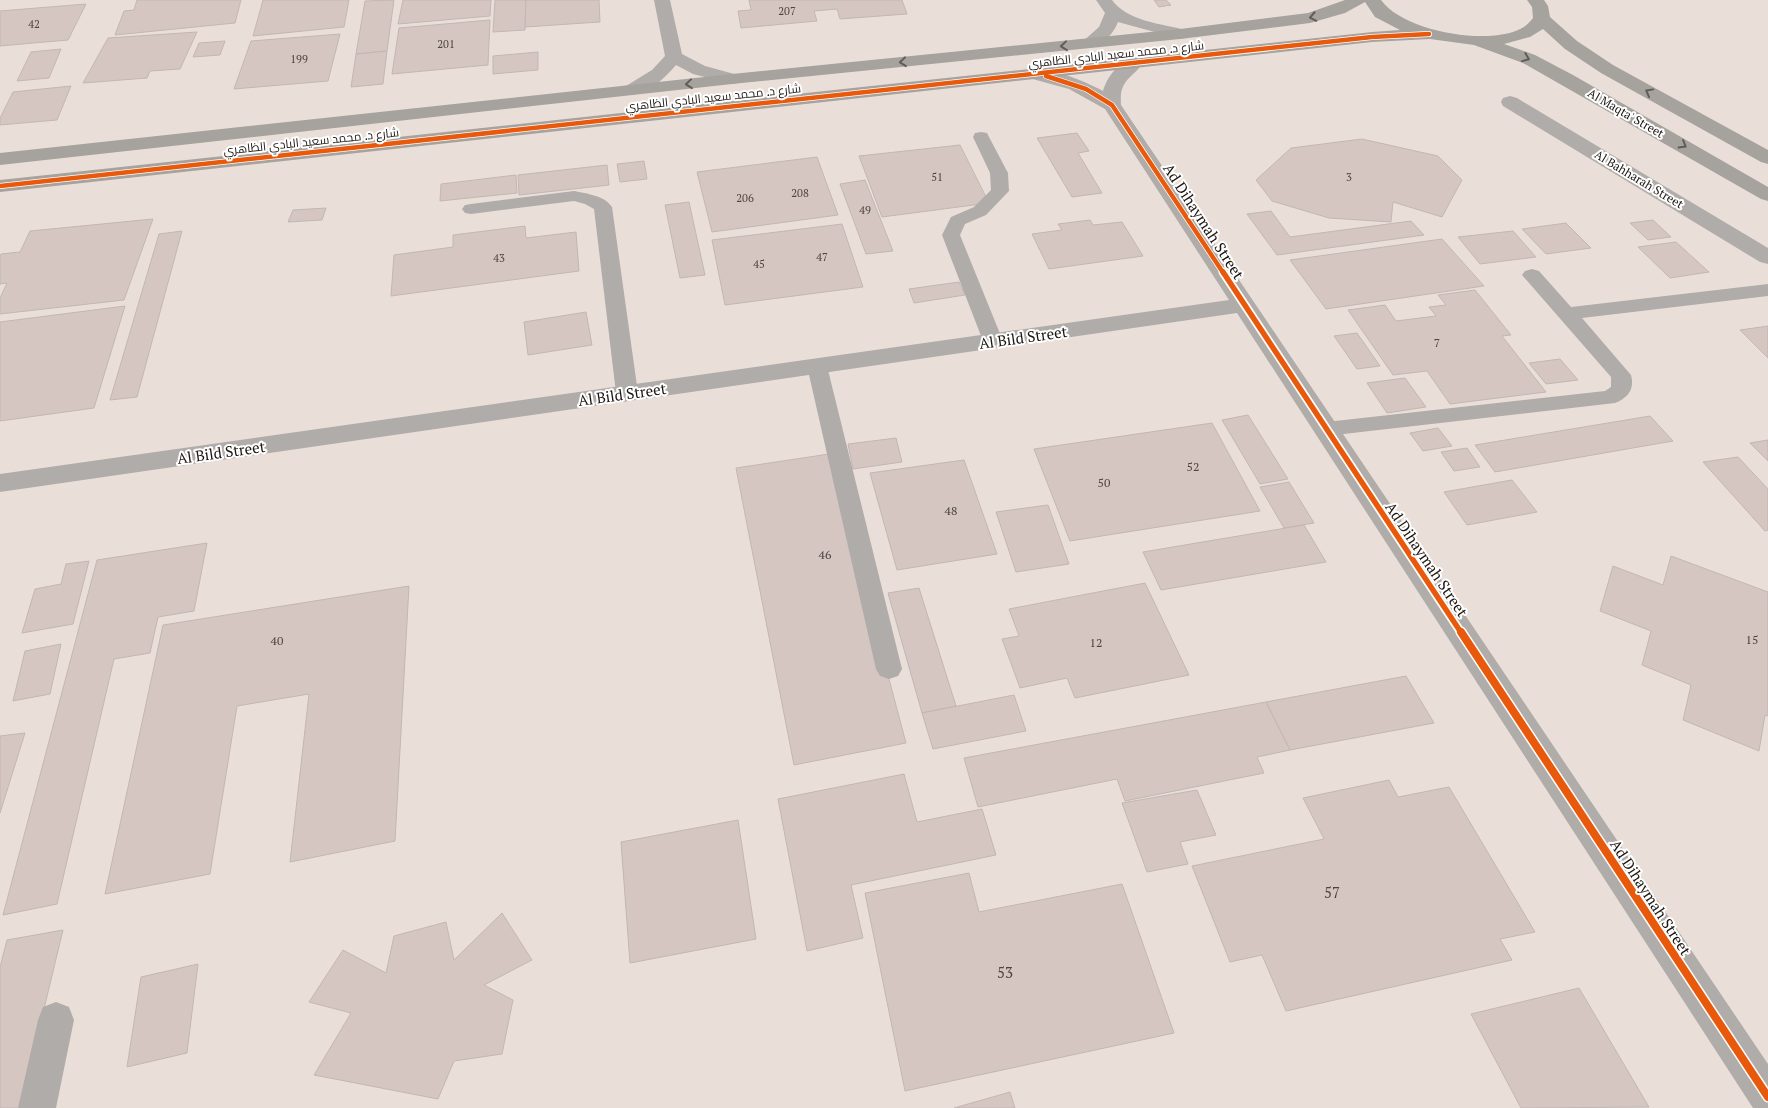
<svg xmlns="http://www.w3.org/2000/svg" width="1768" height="1108" font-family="'PT Serif',Cairo,serif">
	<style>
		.building { fill: #d5c6c1; stroke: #c1b7b3 }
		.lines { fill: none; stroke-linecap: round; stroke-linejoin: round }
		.lane { fill: #b0aca9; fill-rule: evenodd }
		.street { fill: #b0aca9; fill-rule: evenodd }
		.secondary { fill: #a6a29e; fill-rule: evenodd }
		.cycleway-far2-casing { stroke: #fff; stroke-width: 6 }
		.cycleway-far1-casing { stroke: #fff; stroke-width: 9 }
		.cycleway-casing { stroke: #fff; stroke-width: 11 }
		.cycleway-far2 { stroke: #e8590c; stroke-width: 4.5 }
		.cycleway-far1 { stroke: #e8590c; stroke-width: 5.5 }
		.cycleway { stroke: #e8590c; stroke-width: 8 }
		.oneway { stroke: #615c58 }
		.labels { text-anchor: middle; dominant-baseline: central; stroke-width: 4; stroke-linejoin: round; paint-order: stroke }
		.far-number-label { font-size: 11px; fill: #4c443f }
		.far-street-label { font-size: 12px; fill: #1c1611; stroke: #fff }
		.number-label { font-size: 12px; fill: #4c443f }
		.street-label { font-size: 15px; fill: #1c1611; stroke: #fff }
		.near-number-label { font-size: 15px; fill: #4c443f }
	</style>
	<rect width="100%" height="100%" fill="#eadfd8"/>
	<g class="building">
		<polygon points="137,0 241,0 235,23 115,35 124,11 134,10"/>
		<polygon points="263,0 349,0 344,27 253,36"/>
		<polygon points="394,0 387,51 356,54 365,1"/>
		<polygon points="403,0 491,0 490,16 398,24"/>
		<polygon points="495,0 526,0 525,30 493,32"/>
		<polygon points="526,0 599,0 600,22 525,27"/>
		<polygon points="749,0 902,0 907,14 840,19 837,9 814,11 817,21 741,28 738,11 751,10"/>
		<polygon points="1154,0 1166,0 1171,5 1159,7"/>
		<polygon points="86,4 68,40 0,46 0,11"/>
		<polygon points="490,20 488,65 392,74 399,28"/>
		<polygon points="197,32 180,69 150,71 147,78 83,83 108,38"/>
		<polygon points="340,34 328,81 234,89 251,41"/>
		<polygon points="225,41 220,55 193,57 199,43"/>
		<polygon points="61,49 49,78 17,81 31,52"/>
		<polygon points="387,51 383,84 351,87 356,54"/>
		<polygon points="538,52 538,70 493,74 493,56"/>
		<polygon points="71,86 57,120 0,125 0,118 13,92"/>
		<polygon points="1077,133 1089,151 1078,153 1102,193 1072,197 1037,138"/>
		<polygon points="1362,139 1438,156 1462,180 1442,217 1393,202 1391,222 1329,218 1272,201 1256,180 1291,148"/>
		<polygon points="960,145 989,203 882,217 859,156"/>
		<polygon points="817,157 838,215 712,232 697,172"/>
		<polygon points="644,161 647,179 620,182 617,164"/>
		<polygon points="607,165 609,185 519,195 518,175"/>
		<polygon points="516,175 517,193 440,201 441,184"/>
		<polygon points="865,180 893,251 866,254 840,184"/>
		<polygon points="689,202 705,275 680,278 665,205"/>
		<polygon points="326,208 322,220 288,222 293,210"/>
		<polygon points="1271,211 1290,237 1411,221 1424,235 1277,255 1247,214"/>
		<polygon points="153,219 124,300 0,314 0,298 7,283 0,284 0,256 1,254 20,252 30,231"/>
		<polygon points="1090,220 1093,225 1122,222 1143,256 1049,269 1032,234 1062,230 1058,224"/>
		<polygon points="1653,220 1671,237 1648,240 1630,223"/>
		<polygon points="1566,223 1591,248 1546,254 1522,229"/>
		<polygon points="842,224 863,287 725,305 712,240"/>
		<polygon points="525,226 526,238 576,232 579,271 391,296 394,255 453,247 453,235"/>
		<polygon points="182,231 137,397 110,400 159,234"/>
		<polygon points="1513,231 1536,257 1480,264 1458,237"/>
		<polygon points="1442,239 1484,286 1326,309 1290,260"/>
		<polygon points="1676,242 1709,272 1670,278 1638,247"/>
		<polygon points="959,282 965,295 914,303 909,289"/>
		<polygon points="1475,290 1511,335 1502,336 1546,392 1450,404 1427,371 1393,375 1348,310 1385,305 1396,321 1436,316 1429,307 1446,305 1438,295"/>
		<polygon points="125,306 94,408 0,421 0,322"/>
		<polygon points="586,312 592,345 528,355 524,322"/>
		<polygon points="1768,326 1768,358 1740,330"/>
		<polygon points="1357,333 1380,366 1357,369 1334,336"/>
		<polygon points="1560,359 1578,380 1546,384 1529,363"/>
		<polygon points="1405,378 1426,407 1387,413 1367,383"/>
		<polygon points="1248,415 1288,479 1260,484 1222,420"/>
		<polygon points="1650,416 1673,441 1495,472 1475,445"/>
		<polygon points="1212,423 1260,511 1070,541 1034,449"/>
		<polygon points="1438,428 1452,446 1423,451 1410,433"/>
		<polygon points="896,438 902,462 853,469 848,444"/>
		<polygon points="1768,440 1768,461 1750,443"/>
		<polygon points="1467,448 1480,467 1454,471 1441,452"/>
		<polygon points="829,454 906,743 794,765 736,468"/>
		<polygon points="1738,457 1768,489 1768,530 1765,531 1703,462"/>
		<polygon points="964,460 997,554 897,570 870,473"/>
		<polygon points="1512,480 1537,512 1467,525 1444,492"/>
		<polygon points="1289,482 1314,523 1284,528 1260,487"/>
		<polygon points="1048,505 1069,564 1016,572 996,512"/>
		<polygon points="1304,525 1326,562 1161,590 1143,552"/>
		<polygon points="207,543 194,611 158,617 150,653 114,659 57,904 3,915 97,560"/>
		<polygon points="1671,556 1768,592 1768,716 1765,715 1759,751 1683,720 1691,685 1642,665 1651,631 1600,611 1613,566 1663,585"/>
		<polygon points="89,561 73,624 22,633 35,589 61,584 66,564"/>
		<polygon points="1145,583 1189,675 1075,698 1067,678 1020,688 1002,639 1019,636 1009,609"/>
		<polygon points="409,586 395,841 290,862 309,694 237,706 210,874 105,894 163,625"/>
		<polygon points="919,588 956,706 922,713 888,593"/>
		<polygon points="61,644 50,694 13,701 25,651"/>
		<polygon points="1406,676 1434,723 1290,750 1266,702"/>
		<polygon points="1014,695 1026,731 933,749 922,713"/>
		<polygon points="1266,702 1290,750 1257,757 1264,773 1125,801 1117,779 978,807 964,758"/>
		<polygon points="25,733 0,813 0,736"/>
		<polygon points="904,774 917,822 982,809 996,855 851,885 863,938 807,951 778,799"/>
		<polygon points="1389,780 1398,797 1449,787 1535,932 1500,939 1512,960 1286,1011 1262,955 1230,962 1192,866 1324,839 1303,798"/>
		<polygon points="1197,790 1216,835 1180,842 1188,864 1147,872 1122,803"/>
		<polygon points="738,820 756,939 630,963 621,842"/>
		<polygon points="969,873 979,912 1122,884 1174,1033 905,1091 865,893"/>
		<polygon points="502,913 532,960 484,985 513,1000 502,1054 454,1061 438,1099 314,1075 351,1013 309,1002 343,950 386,973 394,936 446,922 454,960"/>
		<polygon points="63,930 20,1108 0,1108 0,967 7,940"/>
		<polygon points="198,964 187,1053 127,1067 141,977"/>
		<polygon points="1579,988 1649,1107 1521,1108 1471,1014"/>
		<polygon points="1010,1092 1015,1108 954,1108"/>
	</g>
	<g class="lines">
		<g class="lane">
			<polygon points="981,132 987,133 989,137 1008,173 1009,191 986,215 965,224 960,235 1003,341 1000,346 993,347 986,346 983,341 942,235 951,217 974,207 991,190 990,173 973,137 975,133"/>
			<path d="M574,191C587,194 604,195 612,207L638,393L634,398L627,400L620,398L616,393L594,209L585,204L574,201L471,214L465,213L462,209L465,205L471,204Z"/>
			<path d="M1532,269L1539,271L1571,307L1768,284V296L1582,318L1631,375C1635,389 1628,398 1615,403L1326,436L1318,434L1315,429L1318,424L1326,422L1605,391L1611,387V377L1522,275L1525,271Z"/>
			<polygon points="817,359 824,361 827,366 902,669 898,676 889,679 880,676 876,669 807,366 810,361"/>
		</g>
		<g class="street">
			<path d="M654,0H670L682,54L705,66L738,75L741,79L738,83L732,84L693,74L676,65C665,78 645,98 626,94L624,90L626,86L652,70L665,56Z"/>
			<path d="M1096,0H1112C1127,21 1162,24 1186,30L1189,34L1186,38L1180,39L1118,22C1113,35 1099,50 1084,47L1081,43L1099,27L1105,13Z"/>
			<path d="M1134,58L1140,59L1143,63C1131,80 1119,79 1121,105L1768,1064V1108H1753L1237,313L0,492V474L1229,300L1105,109L1069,89L1029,78L1026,74L1029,70C1047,65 1086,82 1103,91C1107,77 1119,61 1134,58Z"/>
			<polygon points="1510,96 1517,98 1768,248 1768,264 1760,262 1503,106 1501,102 1503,98"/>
			<polygon points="56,1002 69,1007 74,1020 56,1108 18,1108 38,1020 43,1007"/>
		</g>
		<path class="secondary" d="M1345,0H1381C1403,31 1484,45 1518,30C1524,28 1529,23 1533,18L1532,7L1527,0H1544L1548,6L1550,17L1577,41L1613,65L1768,150V164L1761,162L1601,73L1565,49L1543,29L1530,37L1504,44L1535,55L1573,75L1768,187V201L1761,199L1523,63L1474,45L1430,39L1372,42L0,192V180L1372,32L1400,30L1375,17L1365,2L1345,13L1310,23L1180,39L732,84L0,165V153L732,74L1180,29L1308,13Z"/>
		<g class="cycleway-far2-casing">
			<g id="cycleway-far2">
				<polyline points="1046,76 1086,89 1112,105 1224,274"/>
				<polyline points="0,186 1372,37 1429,34"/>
			</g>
		</g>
		<g class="cycleway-far1-casing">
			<polyline id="cycleway-far1" points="1223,272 1462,634"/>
		</g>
		<g class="cycleway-casing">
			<polyline id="cycleway" points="1461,632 1768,1097"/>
		</g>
		<use href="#cycleway-far2" class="cycleway-far2"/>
		<use href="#cycleway-far1" class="cycleway-far1"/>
		<use href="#cycleway" class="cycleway"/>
	</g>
	<defs><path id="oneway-chevron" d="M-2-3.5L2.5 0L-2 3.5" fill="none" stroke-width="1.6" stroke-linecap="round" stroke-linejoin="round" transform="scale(1.25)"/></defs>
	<g class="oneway">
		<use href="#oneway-chevron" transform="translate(1313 17) rotate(169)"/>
		<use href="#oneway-chevron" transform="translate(1064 46) rotate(174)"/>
		<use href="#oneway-chevron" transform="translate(1526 58) rotate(22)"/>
		<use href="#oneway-chevron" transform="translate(903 62) rotate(174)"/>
		<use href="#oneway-chevron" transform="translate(689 84) rotate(174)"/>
		<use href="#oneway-chevron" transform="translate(1649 92) rotate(-151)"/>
		<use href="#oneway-chevron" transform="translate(1683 145) rotate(30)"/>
	</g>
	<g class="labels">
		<g class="far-number-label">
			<text x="787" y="11">207</text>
			<text x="34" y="24">42</text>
			<text x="446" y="44">201</text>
			<text x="299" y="59">199</text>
			<text x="937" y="177">51</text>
			<text x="1349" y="177">3</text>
			<text x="800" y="193">208</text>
			<text x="745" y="198">206</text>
			<text x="865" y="210">49</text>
			<text x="822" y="257">47</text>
			<text x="499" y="258">43</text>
			<text x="759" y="264">45</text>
		</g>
		<g class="far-street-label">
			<text transform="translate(1116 54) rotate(-6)">شارع د. محمد سعيد البادي الظاهري</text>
			<text transform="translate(713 97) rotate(-6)">شارع د. محمد سعيد البادي الظاهري</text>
			<text transform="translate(1626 113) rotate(30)">Al Maqta' Street</text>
			<text transform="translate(311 141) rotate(-6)">شارع د. محمد سعيد البادي الظاهري</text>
			<text transform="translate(1639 179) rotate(31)">Al Bahharah Street</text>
		</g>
		<g class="number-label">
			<text x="1437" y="342">7</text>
			<text x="1193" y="466">52</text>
			<text x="1104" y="482">50</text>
			<text x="951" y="510">48</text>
			<text x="825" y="554">46</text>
			<text x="1752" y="639">15</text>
			<text x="277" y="640">40</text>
			<text x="1096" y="642">12</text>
		</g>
		<g class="street-label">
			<text transform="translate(1204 221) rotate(57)">Ad Dihaymah Street</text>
			<text transform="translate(1023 337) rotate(-8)">Al Bild Street</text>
			<text transform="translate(622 394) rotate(-8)">Al Bild Street</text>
			<text transform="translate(221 452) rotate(-8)">Al Bild Street</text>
			<text transform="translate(1427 559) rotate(56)">Ad Dihaymah Street</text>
			<text transform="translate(1651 897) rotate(57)">Ad Dihaymah Street</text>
		</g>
		<g class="near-number-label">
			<text x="1332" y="892">57</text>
			<text x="1005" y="972">53</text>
		</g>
	</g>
</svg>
